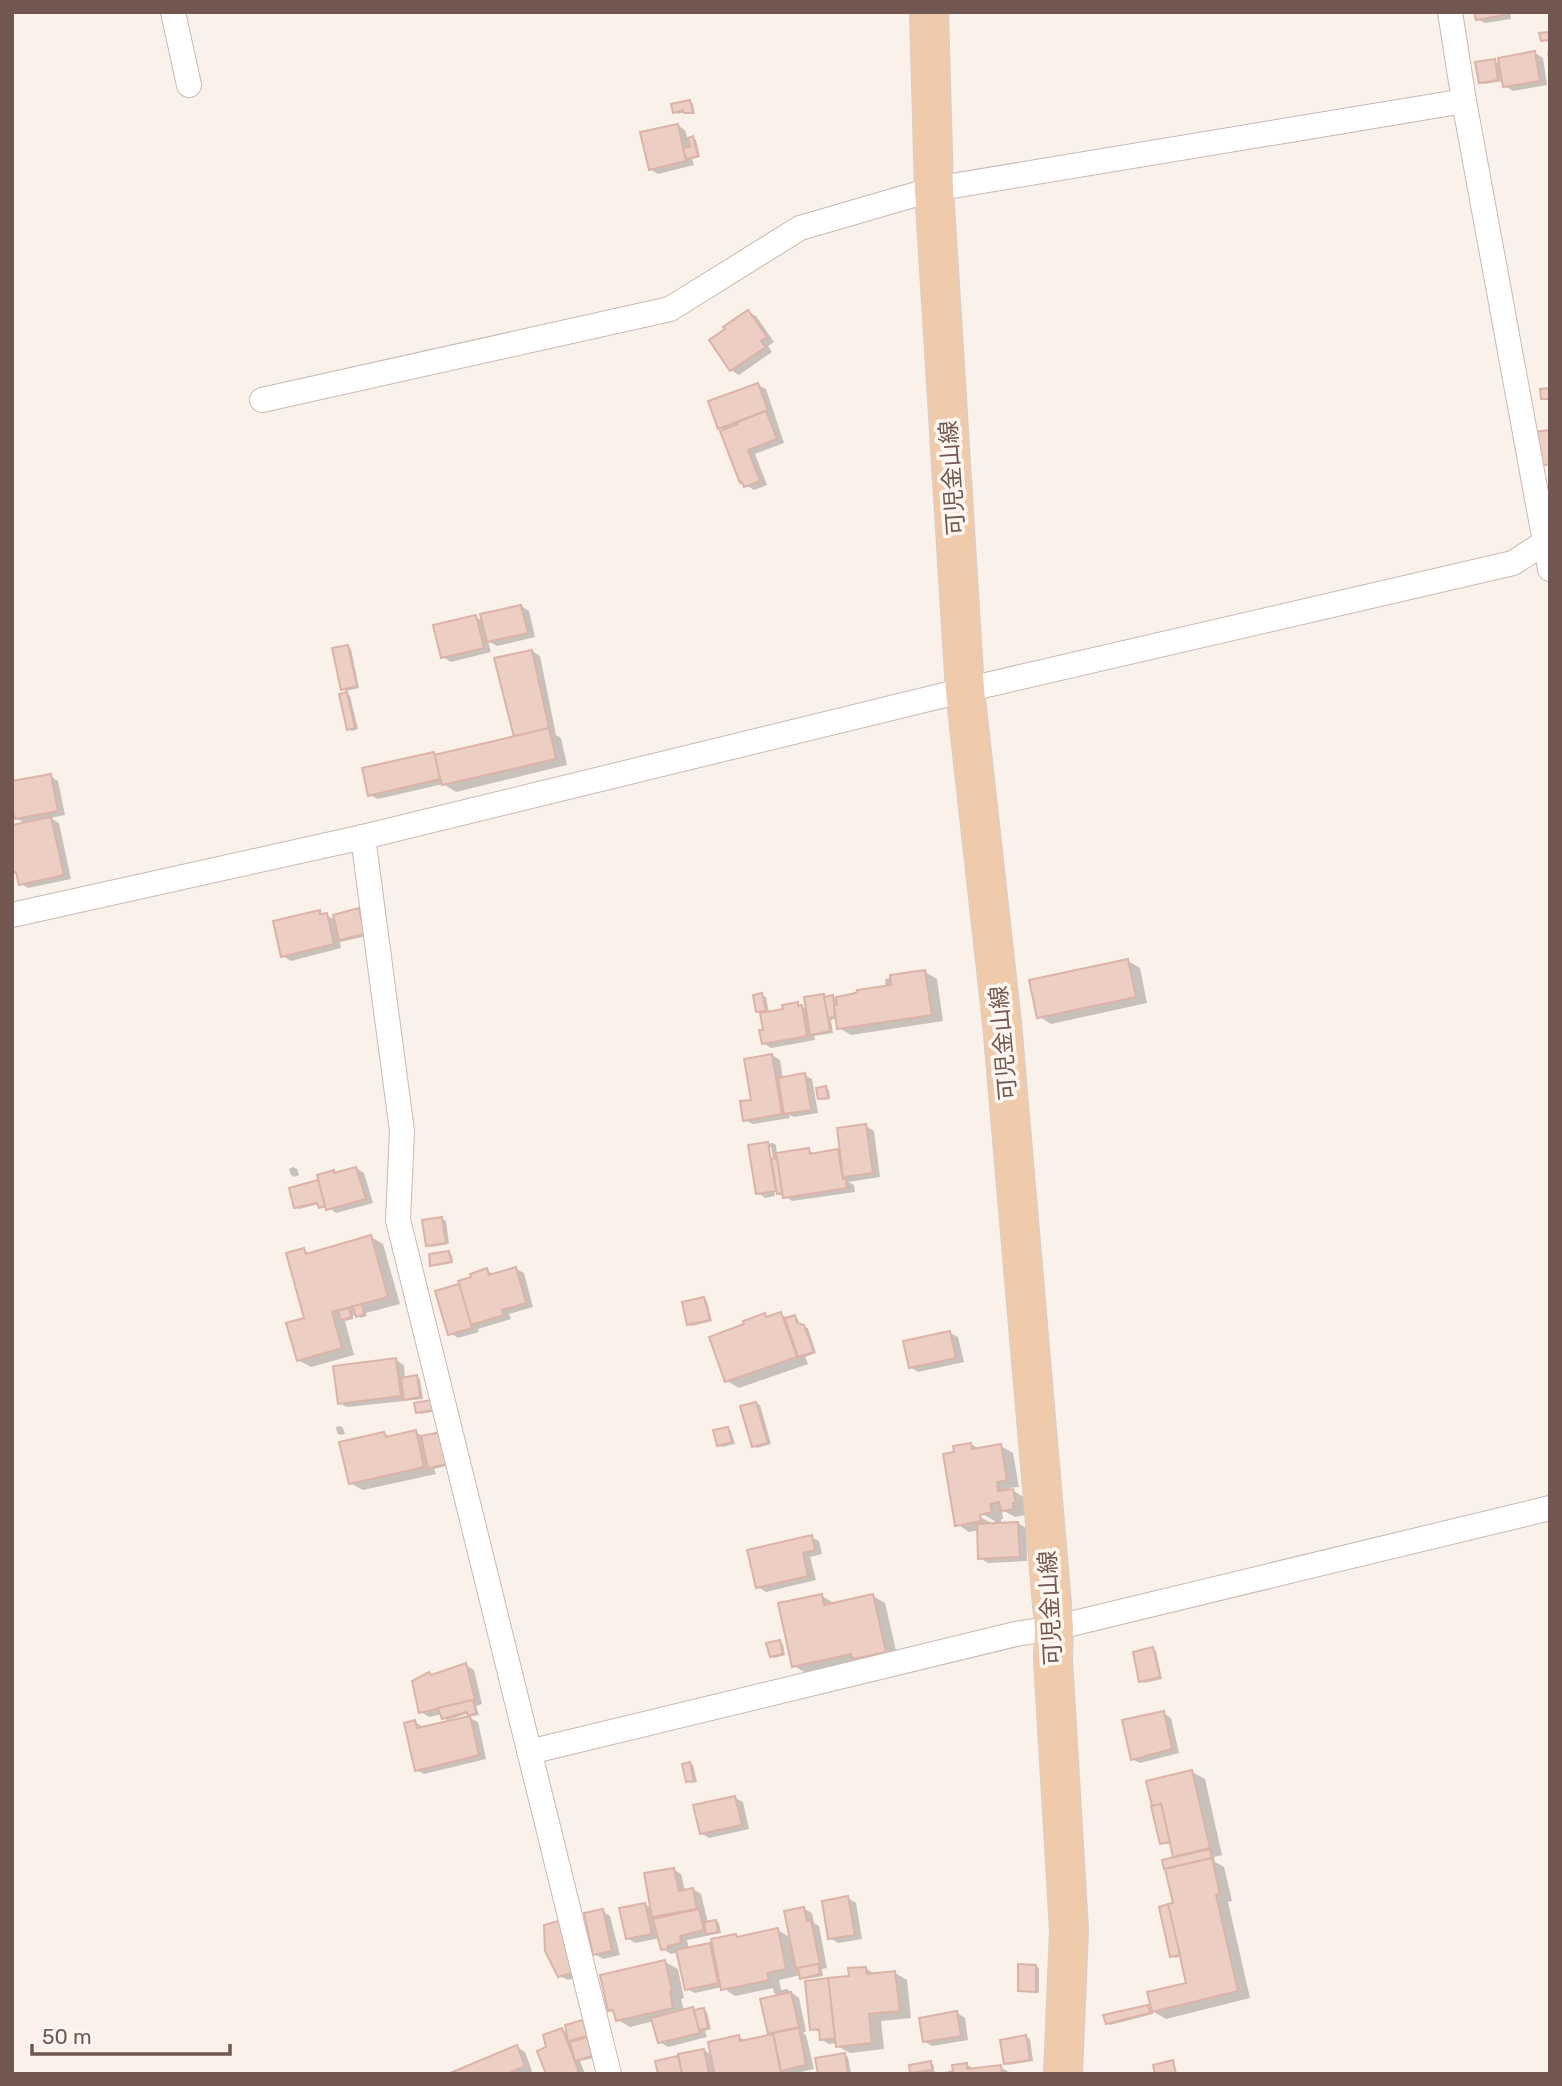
<svg xmlns="http://www.w3.org/2000/svg" width="1562" height="2086" font-family="Rubik,'Noto Sans JP',sans-serif">
	<style>
		.shadow { fill: #0003; fill-rule: evenodd }
		.building { fill: #eccec5; stroke: #dcb3a7; stroke-width: 2 }
		.lines { fill: none; stroke-linecap: round; stroke-linejoin: round }
		.minor-casing { stroke: #cbb8b1; stroke-width: 26 }
		.primary-casing { stroke: #d4cdca; stroke-width: 40 }
		.minor { stroke: #fff; stroke-width: 24 }
		.primary { stroke: #f0cbab; stroke-width: 38 }
		.labels { text-anchor: middle; dominant-baseline: central; stroke-width: 7; stroke-linejoin: round; paint-order: stroke }
		.street-label { font-size: 23px; fill: #715750; stroke: #fdf6f0 }
	</style>
	<rect width="100%" height="100%" fill="#faf1ea"/>
	<g class="shadow">
		<polygon points="1476,12 1510,12 1511,19 1485,23 1477,19"/>
		<polygon points="1535,53 1543,58 1547,85 1513,91 1505,86 1504,81 1484,84 1480,82 1494,61 1501,65"/>
		<polygon points="1547,53 1550,53 1550,70"/>
		<polygon points="690,102 693,104 695,114 685,112 678,114 675,112"/>
		<polygon points="677,125 685,130 688,140 693,138 696,140 700,157 692,159 694,165 658,174 650,169"/>
		<polygon points="748,312 756,316 774,342 768,346 772,352 739,375 731,370"/>
		<polygon points="758,385 766,389 784,443 755,454 767,485 754,490 741,482 725,431 719,428"/>
		<polygon points="521,606 529,611 535,637 497,646 488,641 491,652 451,662 443,657 476,617 484,622"/>
		<polygon points="347,647 351,649 359,688 346,691 343,689"/>
		<polygon points="532,651 540,656 556,735 561,738 567,765 456,792 443,784 378,799 370,795 433,754 438,756 516,738"/>
		<polygon points="347,694 350,696 358,729 352,731 349,729"/>
		<polygon points="50,776 58,781 65,815 50,818 59,823 71,879 28,888 20,883 19,876 12,872 12,842 26,824 16,818"/>
		<polygon points="359,910 362,912 367,936 340,942 341,948 291,961 283,956 319,912 336,920"/>
		<polygon points="1128,961 1140,968 1147,1003 1051,1024 1038,1016"/>
		<polygon points="925,972 937,979 943,1021 851,1035 839,1028 837,1018 831,1020 833,1033 814,1036 815,1040 771,1048 763,1043 765,1031 762,1014 757,1011 762,995 766,997 769,1013 785,1010 797,1004 808,1010 823,996 827,998 833,997 838,1000 886,988 885,979"/>
		<polygon points="772,1055 780,1060 783,1079 804,1075 812,1079 818,1113 794,1117 789,1115 790,1118 753,1124 745,1120"/>
		<polygon points="826,1088 829,1090 830,1099 823,1100 820,1098"/>
		<polygon points="866,1126 874,1131 880,1177 848,1182 854,1185 855,1192 792,1201 784,1195 779,1195 771,1147 767,1147 775,1196 765,1198 758,1193 750,1147 773,1143 776,1145 777,1154 808,1150 817,1155 838,1151 842,1154"/>
		<polygon points="293,1167 297,1169 299,1175 294,1177 291,1175 289,1169"/>
		<polygon points="356,1168 364,1173 373,1203 336,1213 328,1207 323,1208 319,1204 299,1209 296,1207 291,1189 320,1181 333,1172 337,1174"/>
		<polygon points="442,1219 446,1221 449,1244 431,1247 428,1245"/>
		<polygon points="371,1237 383,1244 400,1304 366,1313 367,1316 361,1318 357,1315 353,1316 353,1319 345,1321 354,1355 311,1367 298,1360 306,1320 304,1250 311,1254"/>
		<polygon points="449,1253 452,1255 453,1263 435,1266 432,1265"/>
		<polygon points="516,1269 524,1273 533,1307 509,1314 511,1319 478,1329 479,1332 458,1338 450,1333 487,1270 495,1275"/>
		<polygon points="704,1299 707,1301 712,1321 692,1326 688,1324"/>
		<polygon points="780,1314 788,1319 795,1317 798,1319 800,1326 808,1328 816,1353 805,1357 808,1364 739,1388 727,1381 765,1315 769,1318"/>
		<polygon points="950,1333 958,1337 964,1362 918,1372 910,1367"/>
		<polygon points="396,1360 404,1365 405,1379 416,1377 420,1379 423,1399 347,1407 339,1403"/>
		<polygon points="756,1403 760,1405 771,1444 757,1448 754,1446"/>
		<polygon points="416,1405 437,1411 421,1414 418,1412"/>
		<polygon points="340,1426 343,1428 345,1434 340,1435 337,1433 336,1427"/>
		<polygon points="728,1429 731,1431 735,1444 722,1447 719,1445"/>
		<polygon points="415,1432 424,1437 450,1465 434,1469 436,1474 363,1490 350,1483 384,1433 392,1438"/>
		<path d="M971,1444L979,1449L1001,1446L1013,1453L1019,1487L1009,1488L1025,1498L1027,1509L1024,1510L1025,1515L1015,1517L1002,1510L1003,1519H1001V1524L1018,1523L1026,1528L1027,1561L988,1563L980,1558L979,1530L969,1532L957,1524L956,1454ZM973,1509L995,1521V1525L971,1512Z"/>
		<polygon points="811,1537 819,1541 822,1554 810,1557 816,1580 766,1592 758,1587"/>
		<polygon points="822,1596 834,1603 873,1596 885,1603 898,1659 806,1673 794,1666"/>
		<polygon points="779,1642 783,1644 785,1655 775,1658 771,1656"/>
		<polygon points="1153,1649 1156,1651 1162,1679 1144,1683 1141,1681"/>
		<polygon points="466,1665 474,1670 482,1704 476,1706 479,1715 473,1716 469,1713 448,1720 449,1721 443,1718 442,1714 429,1717 421,1712 429,1674 433,1676"/>
		<polygon points="1163,1713 1171,1718 1179,1753 1140,1763 1132,1759"/>
		<polygon points="470,1718 478,1722 486,1759 424,1774 416,1770 415,1722 423,1727"/>
		<polygon points="690,1763 693,1765 697,1782 691,1783 688,1781"/>
		<polygon points="1192,1772 1205,1779 1222,1855 1214,1857 1215,1862 1224,1867 1232,1901 1228,1902 1250,1998 1166,2019 1152,2011 1153,2014 1110,2025 1107,2023 1148,2007 1153,2009 1188,1984 1182,1956 1175,1958 1172,1956 1175,1905 1166,1868 1178,1858 1175,1856 1172,1843 1165,1844 1162,1843"/>
		<polygon points="735,1798 743,1802 749,1829 709,1838 701,1833"/>
		<polygon points="673,1869 681,1874 685,1891 693,1889 701,1894 708,1923 716,1921 719,1923 721,1933 687,1940 689,1949 709,1945 715,1948 736,1936 739,1938 778,1930 791,1938 804,1909 812,1913 814,1923 819,1926 827,1968 822,1969 823,1976 805,1979 801,1975 779,1980 781,1990 787,1989 799,1998 806,2031 803,2033 806,2035 814,2069 792,2074 660,2074 657,2062 704,2050 713,2056 738,2037 747,2041 774,2035 770,2033 779,1996 774,1993 773,1988 735,1996 722,1987 695,1993 687,1989 679,1952 671,1954 663,1949 660,1938 635,1943 627,1938 645,1904 652,1909"/>
		<polygon points="848,1898 856,1903 862,1939 838,1943 830,1938"/>
		<polygon points="602,1911 610,1916 620,1955 603,1959 595,1954"/>
		<polygon points="547,1951 580,1977 568,1980 560,1976"/>
		<polygon points="665,1962 678,1969 684,1998 681,1999 684,2011 693,2009 707,2012 711,2029 705,2031 707,2037 668,2047 660,2042 654,2021 630,2027 618,2020 616,2014 609,2010"/>
		<polygon points="1036,1966 1039,1968 1039,1993 1023,1992 1019,1990"/>
		<polygon points="865,1968 877,1975 895,1973 907,1980 911,2018 881,2021 884,2049 850,2053 837,2046 837,2043 829,2044 821,2039 821,2033 811,2028 851,1978"/>
		<polygon points="957,2013 965,2018 968,2040 932,2046 924,2041"/>
		<polygon points="583,2022 586,2024 594,2058 580,2061 585,2074 548,2074 549,2048 562,2030 569,2034"/>
		<polygon points="1026,2037 1030,2039 1033,2061 1009,2065 1005,2063"/>
		<polygon points="517,2047 525,2052 532,2071 531,2072 534,2074 452,2074"/>
		<polygon points="844,2055 848,2057 851,2074 819,2074"/>
		<polygon points="930,2063 934,2065 934,2071 941,2074 912,2074 911,2066"/>
		<polygon points="966,2064 976,2070 1000,2067 1013,2074 945,2074 955,2073"/>
	</g>
	<g class="building">
		<polygon points="1474,12 1503,12 1504,15 1476,20"/>
		<polygon points="1549,32 1550,40 1541,41 1539,33"/>
		<polygon points="1535,51 1540,81 1503,87 1498,58"/>
		<polygon points="1495,59 1498,80 1479,83 1475,62"/>
		<polygon points="690,100 693,113 684,113 683,110 673,113 671,104"/>
		<polygon points="678,124 686,161 649,170 640,132"/>
		<polygon points="693,136 698,156 686,159 683,148 690,147 688,138"/>
		<polygon points="748,310 767,337 761,341 766,347 730,371 709,340 725,329 723,327"/>
		<polygon points="758,383 768,410 718,429 708,401"/>
		<polygon points="1550,388 1550,399 1541,399 1540,389"/>
		<polygon points="766,411 777,439 748,450 760,481 744,487 742,482 740,483 720,431 738,424 738,422"/>
		<polygon points="1550,430 1550,464 1539,466 1534,432"/>
		<polygon points="521,605 528,633 487,642 480,614"/>
		<polygon points="476,615 484,648 441,658 433,625"/>
		<polygon points="348,645 357,686 341,690 332,648"/>
		<polygon points="532,650 549,728 514,737 494,658"/>
		<polygon points="347,692 355,728 347,730 339,694"/>
		<polygon points="549,728 556,759 442,785 434,755"/>
		<polygon points="434,752 440,779 368,796 362,768"/>
		<polygon points="51,774 58,811 15,819 12,807 12,781"/>
		<polygon points="51,817 64,875 19,885 16,872 12,872 12,825"/>
		<polygon points="359,908 365,934 339,940 333,915"/>
		<polygon points="320,910 320,914 327,913 334,944 281,957 273,921"/>
		<polygon points="1128,959 1136,997 1037,1018 1029,980"/>
		<polygon points="925,970 932,1015 837,1029 834,1005 837,1005 836,997 852,994 857,992 857,990 891,985 890,975"/>
		<polygon points="762,993 766,1011 756,1012 753,995"/>
		<polygon points="824,994 830,1031 810,1035 804,997"/>
		<polygon points="833,995 835,1017 828,1018 824,997"/>
		<polygon points="798,1002 798,1006 802,1005 807,1036 762,1044 759,1030 763,1030 760,1013 783,1009 782,1005"/>
		<polygon points="772,1054 782,1114 743,1121 740,1101 751,1100 744,1059"/>
		<polygon points="805,1073 811,1110 784,1114 778,1078"/>
		<polygon points="826,1086 828,1098 818,1099 816,1088"/>
		<polygon points="866,1124 873,1173 843,1177 837,1128"/>
		<polygon points="768,1142 776,1191 756,1194 748,1145"/>
		<polygon points="809,1148 810,1154 838,1149 843,1179 846,1179 847,1188 783,1198 776,1153"/>
		<polygon points="777,1158 782,1193 777,1194 771,1159"/>
		<polygon points="356,1167 366,1199 326,1210 317,1175 334,1170 334,1173"/>
		<polygon points="318,1180 325,1206 319,1208 317,1203 294,1208 289,1188"/>
		<polygon points="442,1217 446,1243 426,1246 422,1220"/>
		<polygon points="371,1235 388,1297 332,1312 342,1348 297,1361 286,1323 304,1318 286,1253 304,1248 306,1254"/>
		<polygon points="449,1251 451,1262 430,1266 429,1254"/>
		<polygon points="516,1267 526,1303 502,1310 504,1315 471,1325 458,1281 471,1277 470,1274 487,1268 489,1275"/>
		<polygon points="459,1284 472,1328 448,1335 435,1291"/>
		<polygon points="704,1297 710,1320 687,1325 682,1302"/>
		<polygon points="362,1304 364,1314 356,1317 353,1306"/>
		<polygon points="349,1308 351,1317 341,1320 338,1311"/>
		<polygon points="781,1312 797,1357 725,1382 709,1337 744,1324 743,1321 765,1313 766,1317"/>
		<polygon points="795,1315 797,1323 804,1325 814,1352 798,1357 785,1318"/>
		<polygon points="950,1331 956,1358 909,1368 903,1341"/>
		<polygon points="396,1358 401,1396 338,1404 333,1366"/>
		<polygon points="417,1375 420,1397 404,1400 401,1378"/>
		<polygon points="432,1400 434,1410 416,1413 414,1403"/>
		<polygon points="756,1402 768,1443 752,1447 740,1406"/>
		<polygon points="728,1427 732,1442 717,1446 713,1430"/>
		<polygon points="416,1430 424,1467 349,1484 339,1442 384,1432 386,1437"/>
		<polygon points="441,1432 448,1464 428,1468 421,1436"/>
		<polygon points="971,1443 972,1449 1001,1444 1007,1480 997,1482 998,1491 1013,1489 1016,1503 1013,1503 1014,1509 1001,1511 999,1502 990,1504 992,1512 980,1515 981,1521 955,1526 943,1454 954,1452 953,1446"/>
		<polygon points="1018,1522 1020,1557 978,1559 977,1524"/>
		<polygon points="812,1535 815,1550 803,1553 808,1576 756,1588 747,1550"/>
		<polygon points="822,1594 824,1605 873,1594 886,1652 853,1659 851,1654 792,1667 778,1603"/>
		<polygon points="780,1640 783,1654 770,1657 766,1643"/>
		<polygon points="1153,1647 1160,1677 1139,1682 1133,1652"/>
		<polygon points="466,1663 475,1700 419,1713 412,1681 429,1672 431,1675"/>
		<polygon points="473,1700 476,1713 468,1716 467,1712 442,1719 438,1708"/>
		<polygon points="1164,1711 1172,1749 1131,1760 1122,1720"/>
		<polygon points="470,1716 479,1755 415,1771 404,1723 415,1720 417,1728"/>
		<polygon points="690,1762 694,1781 686,1782 682,1764"/>
		<polygon points="1192,1770 1210,1848 1173,1857 1161,1804 1152,1806 1146,1781"/>
		<polygon points="735,1796 742,1825 700,1834 693,1805"/>
		<polygon points="1161,1804 1170,1842 1160,1844 1151,1806"/>
		<polygon points="1210,1849 1212,1858 1164,1869 1162,1860"/>
		<polygon points="1212,1858 1220,1894 1216,1895 1238,1991 1152,2012 1147,1992 1186,1983 1168,1904 1173,1903 1165,1869"/>
		<polygon points="674,1868 679,1891 693,1888 697,1909 652,1917 644,1873"/>
		<polygon points="848,1896 855,1935 828,1939 822,1901"/>
		<polygon points="645,1903 652,1934 626,1939 619,1908"/>
		<polygon points="1168,1904 1180,1955 1170,1957 1159,1907"/>
		<polygon points="804,1907 807,1921 811,1920 820,1964 796,1969 784,1911"/>
		<polygon points="603,1909 612,1951 593,1955 584,1913"/>
		<polygon points="699,1909 704,1930 680,1936 681,1943 668,1946 668,1949 661,1950 653,1919"/>
		<polygon points="716,1920 718,1932 706,1934 704,1922"/>
		<polygon points="559,1921 572,1973 558,1977 545,1951 544,1925"/>
		<polygon points="778,1928 786,1969 767,1973 769,1980 721,1990 711,1939 736,1934 737,1937"/>
		<polygon points="710,1943 718,1983 685,1990 676,1950"/>
		<polygon points="665,1960 672,1991 670,1992 673,2008 616,2021 613,2010 608,2011 600,1975"/>
		<polygon points="818,1964 820,1974 800,1979 798,1968"/>
		<polygon points="1018,1964 1036,1965 1036,1992 1018,1991"/>
		<polygon points="866,1967 867,1974 895,1971 900,2011 869,2014 872,2043 836,2047 828,1978 849,1976 848,1968"/>
		<polygon points="828,1978 835,2038 820,2040 819,2029 810,2030 805,1981"/>
		<polygon points="791,1992 799,2027 768,2034 760,1999"/>
		<polygon points="1148,2005 1150,2013 1106,2024 1103,2015"/>
		<polygon points="693,2007 700,2033 658,2043 651,2018"/>
		<polygon points="704,2008 708,2028 699,2030 694,2010"/>
		<polygon points="957,2011 961,2036 923,2042 919,2018"/>
		<polygon points="583,2020 587,2036 568,2041 565,2025"/>
		<polygon points="562,2028 579,2072 573,2074 546,2074 537,2051 546,2047 543,2035"/>
		<polygon points="799,2028 806,2065 781,2071 773,2033"/>
		<polygon points="773,2034 781,2073 709,2074 714,2071 708,2042 739,2035 740,2041"/>
		<polygon points="1026,2035 1030,2060 1004,2064 1000,2040"/>
		<polygon points="587,2037 592,2056 575,2061 570,2042"/>
		<polygon points="517,2045 525,2066 507,2074 448,2074"/>
		<polygon points="704,2049 709,2074 682,2074 678,2054"/>
		<polygon points="845,2053 848,2074 818,2074 815,2058"/>
		<polygon points="678,2056 682,2074 658,2074 655,2061"/>
		<polygon points="1173,2060 1176,2074 1155,2074 1153,2065"/>
		<polygon points="931,2061 932,2070 910,2073 909,2065"/>
		<polygon points="967,2063 967,2069 1001,2065 1002,2074 942,2074 953,2071 952,2065"/>
	</g>
	<g class="lines">
		<g class="minor-casing">
			<g id="minor">
				<polyline points="173,12 189,85"/>
				<polyline points="1450,12 1464,101 1550,569"/>
				<polyline points="262,400 670,309 800,228 934,189 1464,101"/>
				<polyline points="363,837 402,1131 398,1220 609,2074"/>
				<polyline points="12,915 363,837 965,690 1513,563 1550,539"/>
				<polyline points="529,1752 1016,1634 1054,1628 1550,1508"/>
			</g>
		</g>
		<g class="primary-casing">
			<polyline id="primary" points="929,12 934,189 965,690 1002,1023 1054,1628 1053,1660 1069,1930 1063,2074"/>
		</g>
		<use href="#minor" class="minor"/>
		<use href="#primary" class="primary"/>
	</g>
	<g class="labels">
		<g class="street-label">
			<text transform="translate(952 478) rotate(-94)">可児金山線</text>
			<text transform="translate(1003 1043) rotate(-95)">可児金山線</text>
			<text transform="translate(1050 1608) rotate(-93)">可児金山線</text>
		</g>
	</g>
	<rect width="1562" height="2086" fill="none" stroke="#715750" stroke-width="28"/>
	<path d="M32 2044v10h198v-10" fill="none" stroke="#715750" stroke-width="3.5"/>
	<text x="42" y="2044" font-size="21" fill="#715750" stroke="#fdf6f0" stroke-width="5" paint-order="stroke">50 m</text>
</svg>
